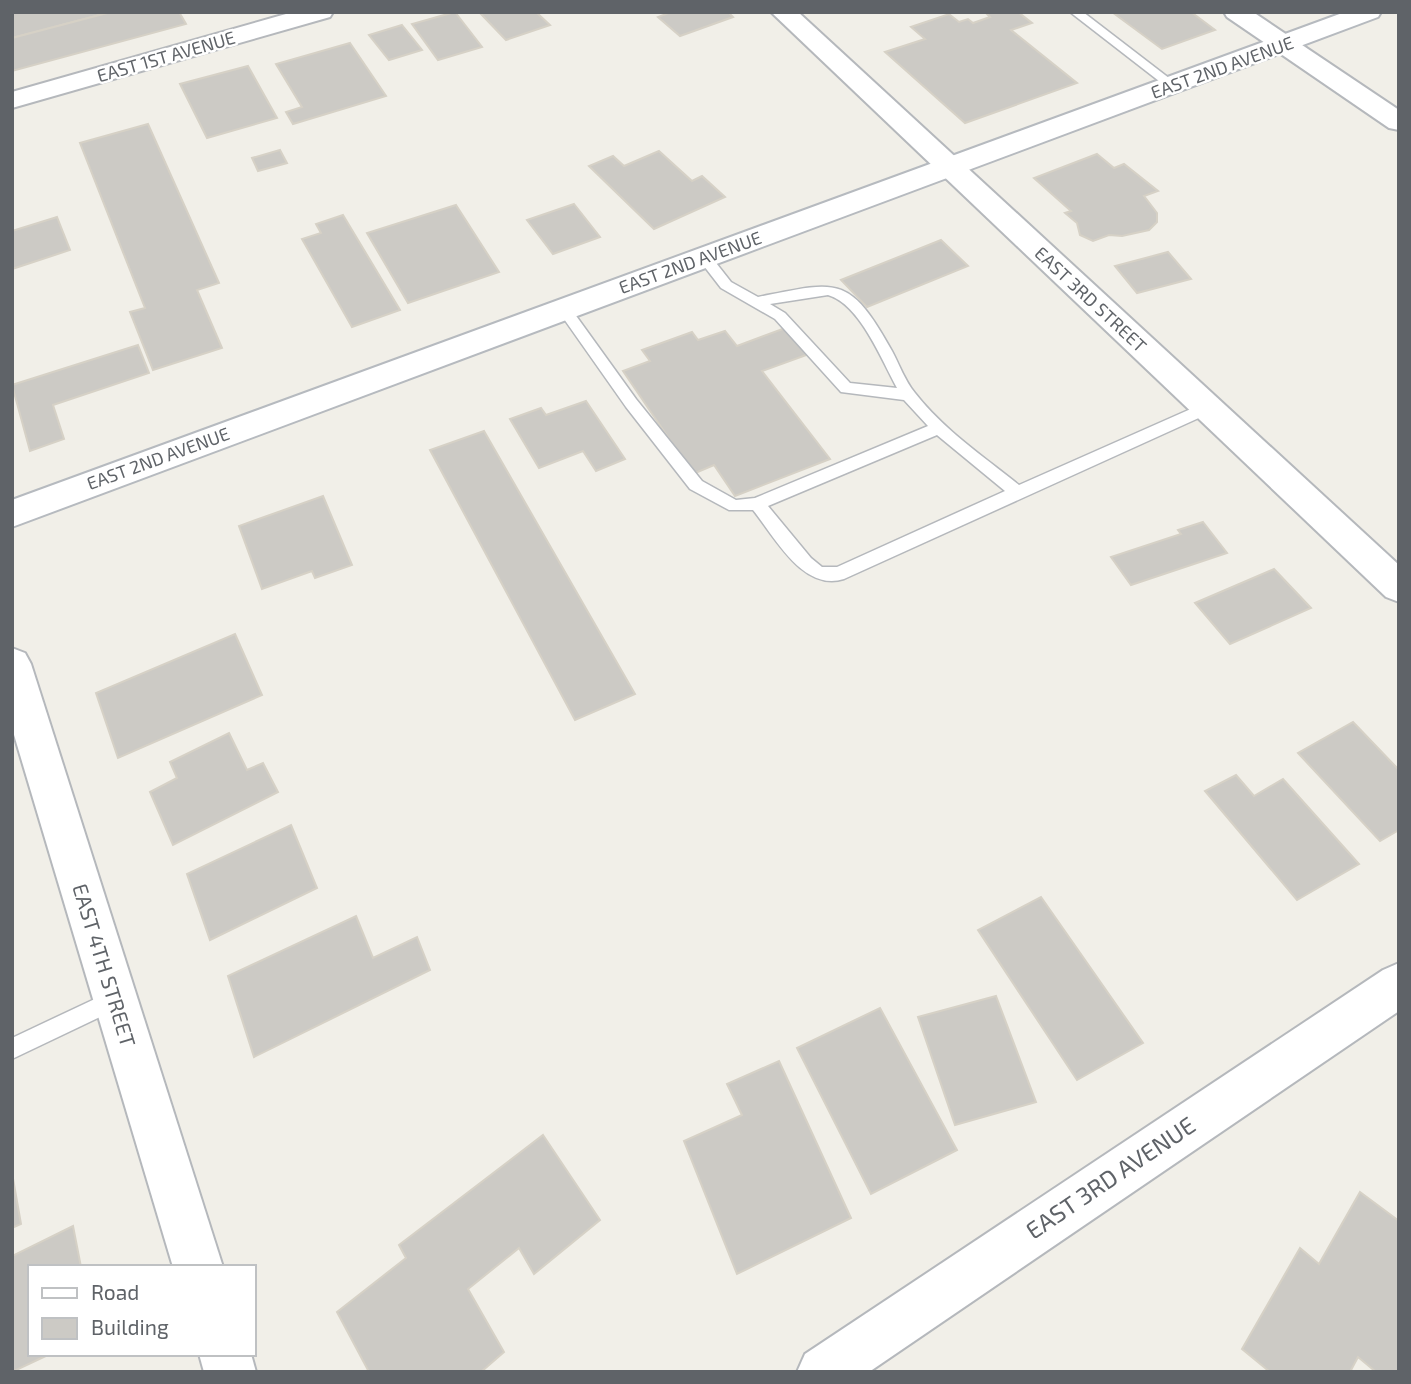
<svg xmlns="http://www.w3.org/2000/svg" width="1411" height="1384" font-family="'Exo 2',sans-serif">
	<style>
		.building { fill: #cccac5; stroke: #d6d1c6; stroke-width: 2 }
		.lines { fill: none; stroke-linecap: round; stroke-linejoin: round }
		.service-casing { stroke: #b5b8bc; stroke-width: 3 }
		.tertiary-casing { stroke: #b5b8bc; stroke-width: 4 }
		.secondary-casing { stroke: #b6babf; stroke-width: 4 }
		.service { fill: #fff; fill-rule: evenodd }
		.tertiary { fill: #fff; fill-rule: evenodd }
		.secondary { fill: #fff; fill-rule: evenodd }
		.labels { text-anchor: middle; dominant-baseline: central; stroke-width: 5; stroke-linejoin: round; paint-order: stroke }
		.far-street-label { font-size: 18px; fill: #5f6368; stroke: #fff }
		.street-label { font-size: 21px; fill: #5f6368; stroke: #fff }
		.near-street-label { font-size: 24px; fill: #5f6368; stroke: #fff }
	</style>
	<rect width="100%" height="100%" fill="#f1efe8"/>
	<g class="building">
		<polygon points="12,12 111,12 12,38"/>
		<polygon points="111,12 179,12 186,24 12,71 12,38"/>
		<polygon points="455,12 482,47 438,60 412,24"/>
		<polygon points="479,12 536,12 550,25 506,40"/>
		<polygon points="671,12 728,12 733,17 680,36 658,17"/>
		<polygon points="985,12 1018,12 1032,23 1011,30 1077,83 965,123 885,52 925,39 911,27 949,14 959,22 968,19 973,23 990,17"/>
		<polygon points="1112,12 1191,12 1215,30 1162,49"/>
		<polygon points="402,25 422,50 389,60 369,35"/>
		<polygon points="350,43 386,96 293,124 286,112 302,107 276,64"/>
		<polygon points="248,66 277,118 207,138 180,84"/>
		<polygon points="148,124 219,283 197,290 222,348 153,370 130,312 145,308 80,143"/>
		<polygon points="280,150 287,163 258,171 252,158"/>
		<polygon points="659,151 692,181 702,176 725,197 654,229 589,166 613,156 624,166"/>
		<polygon points="1097,154 1114,168 1124,164 1158,191 1144,196 1157,213 1157,222 1149,230 1122,236 1109,235 1093,241 1080,235 1077,223 1065,213 1071,211 1034,178"/>
		<polygon points="574,204 600,237 553,254 527,220"/>
		<polygon points="456,205 499,272 408,303 367,233"/>
		<polygon points="343,215 400,310 352,327 302,239 321,233 316,224"/>
		<polygon points="57,217 70,250 12,269 12,231"/>
		<polygon points="941,240 968,266 867,307 841,280"/>
		<polygon points="1168,252 1191,279 1137,293 1115,266"/>
		<polygon points="788,327 809,354 762,371 830,459 735,496 714,465 693,474 623,371 650,361 642,350 692,332 698,340 725,331 737,346"/>
		<polygon points="138,345 149,373 53,405 64,439 30,451 12,385"/>
		<polygon points="586,401 625,459 596,471 583,451 539,468 510,419 541,408 546,415"/>
		<polygon points="484,431 635,694 575,720 430,450"/>
		<polygon points="323,496 352,565 315,578 312,571 262,589 239,526"/>
		<polygon points="1203,522 1227,553 1131,585 1111,557 1181,534 1178,530"/>
		<polygon points="1274,569 1311,608 1230,644 1195,603"/>
		<polygon points="235,634 262,695 118,758 96,693"/>
		<polygon points="1353,722 1399,770 1399,830 1380,841 1298,753"/>
		<polygon points="229,733 247,770 263,763 278,792 173,845 150,792 177,778 170,762"/>
		<polygon points="1236,775 1254,796 1283,779 1359,864 1297,900 1205,791"/>
		<polygon points="291,825 317,888 210,940 187,874"/>
		<polygon points="1041,897 1143,1043 1077,1080 978,930"/>
		<polygon points="356,916 373,958 417,937 430,970 254,1057 228,976"/>
		<polygon points="996,996 1036,1102 955,1125 918,1017"/>
		<polygon points="880,1008 957,1150 871,1194 797,1048"/>
		<polygon points="779,1061 851,1218 737,1274 684,1141 742,1115 727,1084"/>
		<polygon points="543,1135 600,1220 534,1274 519,1248 468,1289 504,1352 481,1372 369,1372 337,1312 406,1258 399,1245"/>
		<polygon points="12,1173 21,1224 12,1228"/>
		<polygon points="1360,1192 1399,1221 1399,1368 1397,1372 1376,1372 1358,1357 1350,1372 1270,1372 1242,1349 1300,1248 1319,1264"/>
		<polygon points="73,1226 81,1267 30,1267 30,1354 50,1354 12,1372 12,1256"/>
	</g>
	<g class="lines">
		<g class="service-casing">
			<g id="service">
				<polygon points="1070,12 1083,12 1178,85 1168,88"/>
				<path d="M704,253L709,254L731,282L758,297C838,281 849,274 892,351C899,364 905,381 915,393C943,429 983,456 1019,485L1202,404L1207,403L1214,408L1212,412L844,579C803,592 775,537 753,510H729L690,489L626,407L557,309L559,306H569L636,399L702,481L736,500L755,498L928,426L904,400L841,392L775,319L721,288L697,257ZM828,295C860,304 882,361 897,388L850,383L785,313L770,304ZM937,435L1005,491L837,567H822L811,558L768,506Z"/>
				<polygon points="116,989 123,992 126,999 123,1006 12,1059 12,1038"/>
			</g>
		</g>
		<g class="tertiary-casing">
			<g id="tertiary">
				<polygon points="293,12 333,12 330,17 12,108 12,92"/>
				<polygon points="771,12 798,12 1399,565 1399,602 1386,597"/>
				<polygon points="1224,12 1253,12 1399,110 1399,130 1389,128 1227,17"/>
				<polygon points="12,648 25,653 31,664 223,1267 173,1267 12,728"/>
				<polygon points="1399,963 1399,1011 869,1372 797,1372 805,1354 1383,970"/>
				<polygon points="199,1354 251,1354 256,1372 204,1372"/>
			</g>
		</g>
		<g class="secondary-casing">
			<polygon id="secondary" points="1345,12 1381,12 1378,17 12,527 12,500"/>
		</g>
		<use href="#service" class="service"/>
		<use href="#tertiary" class="tertiary"/>
		<use href="#secondary" class="secondary"/>
	</g>
	<g class="labels">
		<g class="far-street-label">
			<text transform="translate(166 56) rotate(-16)">EAST 1ST AVENUE</text>
			<text transform="translate(1222 67) rotate(-20)">EAST 2ND AVENUE</text>
			<text transform="translate(690 262) rotate(-20)">EAST 2ND AVENUE</text>
			<text transform="translate(1091 299) rotate(43)">EAST 3RD STREET</text>
			<text transform="translate(158 458) rotate(-20)">EAST 2ND AVENUE</text>
		</g>
		<g class="street-label">
			<text transform="translate(105 965) rotate(73)">EAST 4TH STREET</text>
		</g>
		<g class="near-street-label">
			<text transform="translate(1110 1177) rotate(-34)">EAST 3RD AVENUE</text>
		</g>
	</g>
	<rect width="1411" height="1384" fill="none" stroke="#5f6368" stroke-width="28"/>
	<rect x="28" y="1265" width="228" height="91" fill="#ffffff" stroke="#bfc1c3" stroke-width="2"/>
	<rect x="42" y="1288" width="35" height="10" fill="#ffffff" stroke="#bfc1c3" stroke-width="2"/>
	<text x="91" y="1300" font-size="21" fill="#5f6368">Road</text>
	<rect x="42" y="1318" width="35" height="21" fill="#cccac5" stroke="#bfc1c3" stroke-width="2"/>
	<text x="91" y="1335" font-size="21" fill="#5f6368">Building</text>
</svg>
